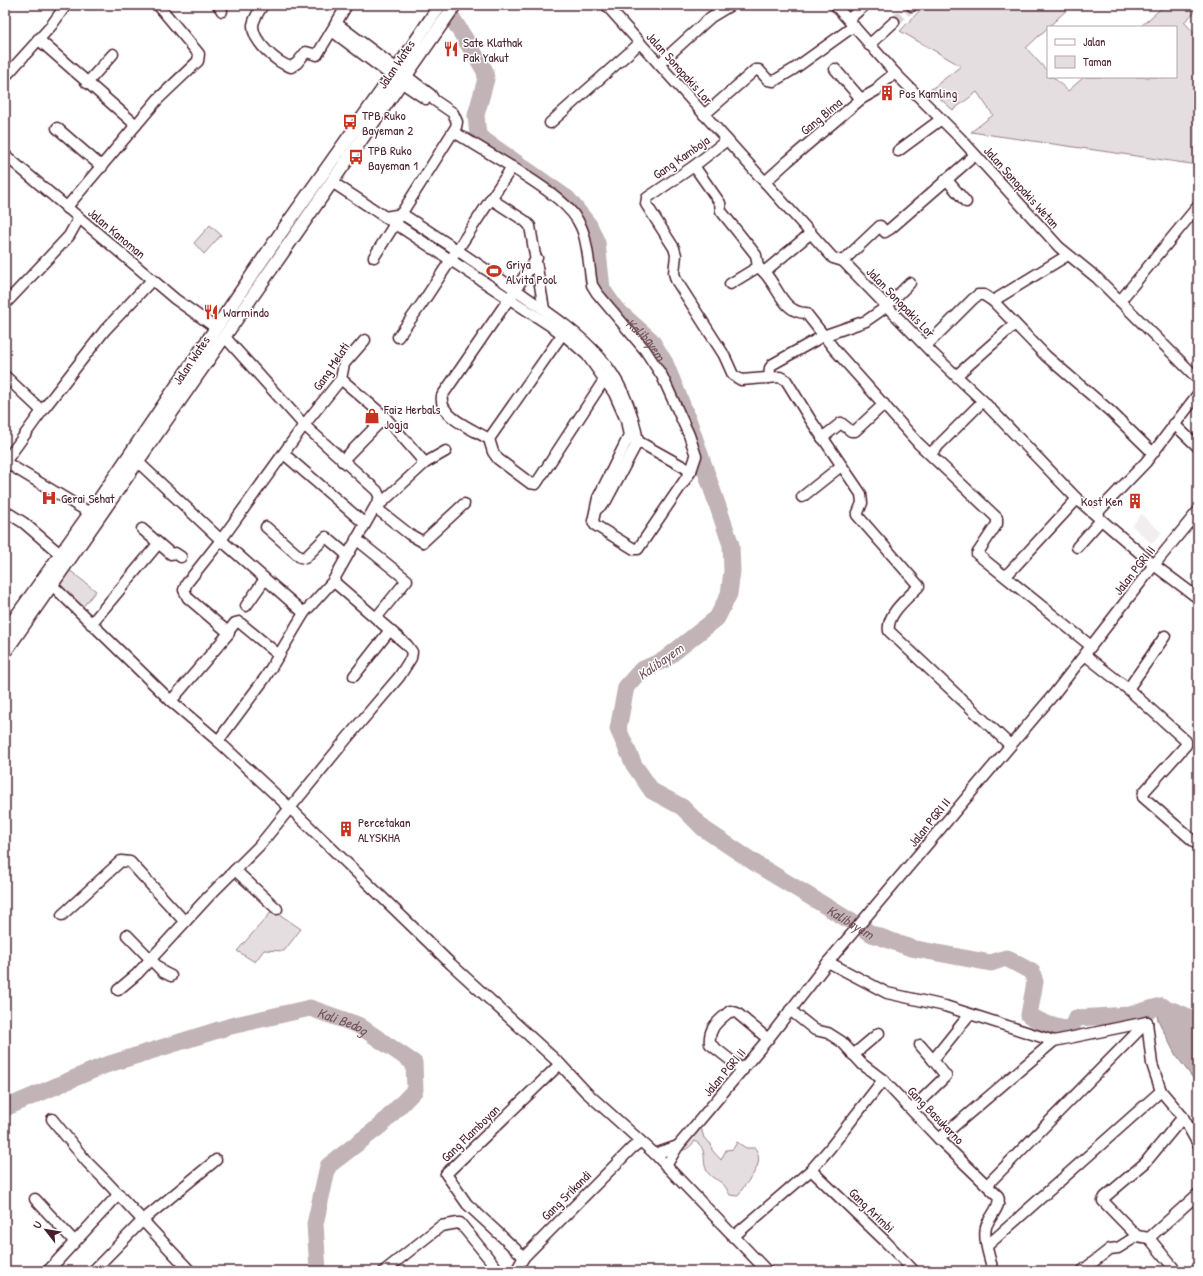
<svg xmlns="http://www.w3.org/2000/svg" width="1203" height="1276" font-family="'Patrick Hand',sans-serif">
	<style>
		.built { fill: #f2eeef }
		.green { fill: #e5dee0; stroke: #987e86 }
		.water { fill: #c1b3b6; stroke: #91787e }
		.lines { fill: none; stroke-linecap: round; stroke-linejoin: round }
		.river { stroke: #c1b3b6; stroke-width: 17 }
		.minor-tunnel { stroke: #dbd2d5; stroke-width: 10; stroke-dasharray: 10 5; stroke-linecap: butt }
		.minor-casing { stroke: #4a1f2b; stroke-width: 13 }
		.major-casing { stroke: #4a1f2b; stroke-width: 15 }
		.minor { stroke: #fff; stroke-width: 10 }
		.major { stroke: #fff; stroke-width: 12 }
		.labels { text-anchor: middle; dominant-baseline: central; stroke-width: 3; stroke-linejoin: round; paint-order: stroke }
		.poi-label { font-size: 13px; fill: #4a1f2b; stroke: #fff; text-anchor: start }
		.street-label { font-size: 13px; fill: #4a1f2b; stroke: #fff }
		.water-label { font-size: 14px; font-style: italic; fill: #74535c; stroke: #fff }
	</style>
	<rect width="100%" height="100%" fill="#fff"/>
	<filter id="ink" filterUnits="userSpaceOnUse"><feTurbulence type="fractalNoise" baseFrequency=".025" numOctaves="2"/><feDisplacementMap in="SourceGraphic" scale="8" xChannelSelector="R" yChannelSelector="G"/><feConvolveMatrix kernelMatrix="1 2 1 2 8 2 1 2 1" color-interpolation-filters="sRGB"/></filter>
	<g filter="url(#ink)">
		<polygon class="built" points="1141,514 1162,533 1152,544 1132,526"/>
		<g class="green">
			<polygon points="925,5 1072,5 1026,48 1048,72 1048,77 1053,77 1068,91 1084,77 1176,77 1176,27 1140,27 1165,5 1198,5 1198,9 1184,22 1198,37 1198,165 971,132 993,115 977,92 953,110 930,90 961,66 900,31"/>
			<polygon points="210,225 221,235 204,254 194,243"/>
			<polygon points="68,569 96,591 81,609 58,584"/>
			<polygon points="273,910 301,929 284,951 264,950 255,962 237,951"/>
			<path d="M700,1124L704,1138L711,1144L712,1150L721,1160L726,1150L733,1149L737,1142L746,1148H755C767,1166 746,1180 738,1196L730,1195C728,1192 726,1187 724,1185C717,1178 710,1179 706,1169C702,1160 708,1149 695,1141C687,1151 681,1154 670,1145L689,1128Z"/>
		</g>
		<polygon class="water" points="1161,998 1198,1014 1198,1085 1175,1054 1158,1020 1157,1014"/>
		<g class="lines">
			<g class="river">
				<path id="s1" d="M444,5L485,71L486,79L476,115L478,136L568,199L589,225L597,243L602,289L616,309L651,340L665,363L689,422L731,545L732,571L729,594L717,618L664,660L641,670L626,687L618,729L634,765L652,791L682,807L704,829L761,867L872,934L911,948L991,963L1006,958L1032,972L1035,982L1029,1015C1042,1023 1055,1029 1071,1029L1076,1018L1130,1015L1161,1006L1184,1015L1198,1025"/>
				<path id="s2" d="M5,1108L103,1066L231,1026L310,1008L358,1025L414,1063L415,1090L380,1126L328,1166L315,1224L318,1271"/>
			</g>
			<polyline class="minor-tunnel" points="894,22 912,6"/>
			<g class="minor-casing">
				<g id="minor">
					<polyline points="218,5 222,11"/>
					<path d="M263,5C259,11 254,18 253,25C252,41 277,63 291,67L297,63L306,52L317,55L347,5"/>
					<polyline points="606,5 833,258 843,261 933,354 983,401 1077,499 1154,565 1198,598"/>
					<polyline points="835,5 895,73 961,139 1059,247 1097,278 1198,379"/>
					<polyline points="912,6 912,5"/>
					<polyline points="849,19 865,5"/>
					<polyline points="336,23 397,69"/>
					<polyline points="332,31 392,76"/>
					<polyline points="38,39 136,125"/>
					<polyline points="869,45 894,22"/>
					<polyline points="659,64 711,17 731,5"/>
					<polyline points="835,69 861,99"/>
					<polyline points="5,77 51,26 66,5"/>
					<polyline points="401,82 426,99"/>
					<polyline points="87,83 113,54"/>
					<polyline points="704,115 755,70 759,70 768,80 774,81 794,69 854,26"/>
					<polyline points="550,123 640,43"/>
					<polyline points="57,128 102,167"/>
					<path d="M727,140L694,166L647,198L646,204L674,248L676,255L674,273L676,280L724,355L733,375L741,380L780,377L786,380L810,419L861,494L862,503L857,515L919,586C909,597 886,614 889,631L1010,745"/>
					<polyline points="898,151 940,120"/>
					<polyline points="5,155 175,299 216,328"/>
					<polyline points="694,166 720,203 721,211 756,255 758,267"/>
					<polyline points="946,179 966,202"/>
					<path d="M332,182L563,334L587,355L614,393L626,420L629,436L598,498L593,521L595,525L634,549H638L691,471L696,456L689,435L662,376L645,350L597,293L592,285C589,268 588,241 581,227C571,202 534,182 512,167"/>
					<polyline points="765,182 788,161 861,99 877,90 880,85 895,73"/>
					<polyline points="491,199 525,221 530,226 544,309"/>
					<polyline points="66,208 158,99 198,61 199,54 158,5"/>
					<path d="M385,217L402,214C440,238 476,263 513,288C576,332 624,360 638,441L606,501L597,509"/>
					<polyline points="374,257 456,127 457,122 453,113 434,100 431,95 405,75"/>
					<path d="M537,258L442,396C438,417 475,430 489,439L493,452L498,459L530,483L536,484L604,380L612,374"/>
					<polyline points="843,261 880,226 885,232 890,229 975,155"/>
					<polyline points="764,272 811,233"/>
					<path d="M730,284L758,267C777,279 780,313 806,313L835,350L918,443L997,518V524L977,554L1091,646"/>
					<polyline points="993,301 1068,255"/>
					<polyline points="1120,301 1198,206"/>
					<polyline points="5,304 69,236 79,218"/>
					<polyline points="398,337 423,302 512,167 454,132"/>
					<polyline points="926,346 973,299 978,295 984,295 993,301 1046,356 1110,411 1152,452"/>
					<polyline points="5,376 42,411"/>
					<polyline points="956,376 1015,324"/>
					<polyline points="769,378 770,368 773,364 823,336 866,321 886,307 910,283"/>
					<polyline points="341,379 385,417 425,463"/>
					<polyline points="1174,424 1198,447"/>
					<polyline points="632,438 691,471"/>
					<polyline points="822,438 841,423 851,431 855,431 884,404"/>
					<polyline points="489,439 566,329"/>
					<polyline points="284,454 365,524"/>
					<polyline points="930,454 983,401"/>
					<polyline points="342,461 385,417"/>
					<polyline points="138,462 221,540 304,613"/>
					<polyline points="802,497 841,466"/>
					<polyline points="377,507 425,463 446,451"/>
					<polyline points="376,508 409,534 423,542 464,504"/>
					<polyline points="5,511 24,523 60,554"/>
					<polyline points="90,513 5,462 42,411 105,330 152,280"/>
					<polyline points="1096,514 1146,462 1198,394"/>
					<polyline points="266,527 300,557 305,558 326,537 346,554"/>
					<polyline points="142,529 171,554 175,553 181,557"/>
					<polyline points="356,539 407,580 376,618"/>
					<polyline points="1077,547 1101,520"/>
					<polyline points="1006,576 1077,499"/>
					<polyline points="47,580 171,701 218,741 291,809 451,964 560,1064 586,1092 655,1154 767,1271"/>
					<polyline points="246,606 265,579"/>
					<polyline points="91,624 158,544"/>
					<polyline points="228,632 235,623 239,622 279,655"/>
					<polyline points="1085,655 1128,689 1186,741 1186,745 1144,792 1143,797 1198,845"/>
					<polyline points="354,676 390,630"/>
					<polyline points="1128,689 1165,636"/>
					<polyline points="171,701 229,633 188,598 184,590 187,583 221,540 304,425 341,379 344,364 365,340"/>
					<polyline points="218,741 265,678 304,613 333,581 380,498 377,491 304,425 224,336"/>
					<polyline points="235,870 277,909"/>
					<polyline points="62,915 121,861 130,862 185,922"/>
					<polyline points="127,935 163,972 171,976"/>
					<polyline points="828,962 887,993 945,1006 1054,1041 1147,1022"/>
					<polyline points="118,990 137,974 209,896 259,846 348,737 399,677 411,658 412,652 407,645 333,581"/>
					<path d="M790,1010L815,1030L828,1033L842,1042L862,1064L883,1080L939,1139L998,1196C1002,1206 989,1217 986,1227C983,1241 990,1258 993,1271"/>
					<polyline points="1147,1022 1152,1064 1161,1091 1183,1117 1198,1144"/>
					<polyline points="920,1045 933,1060"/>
					<polyline points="853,1055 879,1033"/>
					<path d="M743,1070L710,1044C708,1027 719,1021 730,1011L737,1013L768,1039"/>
					<polyline points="912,1109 946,1076 933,1060 969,1015"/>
					<polyline points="1183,1117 1145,1163 1105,1197 1103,1201 1137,1236 1149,1238 1198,1194"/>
					<polyline points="52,1119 87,1162 104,1179 190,1271"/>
					<polyline points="939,1139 1054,1041"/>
					<polyline points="655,1154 678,1146"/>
					<polyline points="666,1166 678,1146 768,1039 828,962 1054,694 1154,565 1198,511"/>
					<polyline points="811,1170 885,1241 914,1271"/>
					<polyline points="987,1185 1147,1022"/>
					<polyline points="35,1199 74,1241"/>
					<polyline points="733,1237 811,1170 830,1148 883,1080"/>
					<polyline points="1149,1238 1176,1271"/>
					<polyline points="988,1245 1161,1091"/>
					<polyline points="524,1257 467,1204 446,1174 560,1064"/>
					<polyline points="48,1271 119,1194"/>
					<polyline points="93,1271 143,1220 216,1160"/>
					<polyline points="384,1271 441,1226 458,1223 460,1223 499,1271"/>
					<polyline points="516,1271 524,1257 632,1148 640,1142"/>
					<polyline points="1082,1271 1110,1249 1118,1248 1137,1236"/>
				</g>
			</g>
			<g class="major-casing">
				<g id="major">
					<polyline points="5,632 90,513 280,234 397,69 440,5"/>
					<polyline points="5,652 455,5"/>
				</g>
			</g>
			<use href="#minor" class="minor"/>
			<use href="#major" class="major"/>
		</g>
	</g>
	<defs>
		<g id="restaurant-bare" transform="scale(1.2)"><path d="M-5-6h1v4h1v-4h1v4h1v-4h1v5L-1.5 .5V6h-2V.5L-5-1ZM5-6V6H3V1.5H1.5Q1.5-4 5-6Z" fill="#c8321e" stroke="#fff" stroke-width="2.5" paint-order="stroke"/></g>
		<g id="building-bare" transform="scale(1.2)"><path d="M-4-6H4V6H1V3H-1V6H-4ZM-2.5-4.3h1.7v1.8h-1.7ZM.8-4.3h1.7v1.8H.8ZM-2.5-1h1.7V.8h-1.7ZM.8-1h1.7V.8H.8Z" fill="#c8321e" stroke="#fff" stroke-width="2.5" paint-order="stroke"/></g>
		<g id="bus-bare" transform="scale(1.2)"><path d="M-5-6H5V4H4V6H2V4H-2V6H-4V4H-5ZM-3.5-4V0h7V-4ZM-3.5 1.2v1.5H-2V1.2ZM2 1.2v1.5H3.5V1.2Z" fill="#c8321e" stroke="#fff" stroke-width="2.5" paint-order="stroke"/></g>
		<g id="stadium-bare" transform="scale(1.2)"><path d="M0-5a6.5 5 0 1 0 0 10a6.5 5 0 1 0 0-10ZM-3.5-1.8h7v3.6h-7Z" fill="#c8321e" stroke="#fff" stroke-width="2.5" paint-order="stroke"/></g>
		<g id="shop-bare" transform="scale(1.2)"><path d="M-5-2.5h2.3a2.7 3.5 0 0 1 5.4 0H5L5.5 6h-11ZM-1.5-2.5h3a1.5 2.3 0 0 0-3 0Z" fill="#c8321e" stroke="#fff" stroke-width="2.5" paint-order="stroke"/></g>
		<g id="hospital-bare" transform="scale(1.2)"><path d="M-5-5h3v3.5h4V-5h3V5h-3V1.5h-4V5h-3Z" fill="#c8321e" stroke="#fff" stroke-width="2.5" paint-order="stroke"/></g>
	</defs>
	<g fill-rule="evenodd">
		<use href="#restaurant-bare" x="451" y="49"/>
		<use href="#building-bare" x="887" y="93"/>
		<use href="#bus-bare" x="350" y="122"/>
		<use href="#bus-bare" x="356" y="157"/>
		<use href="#stadium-bare" x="494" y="271"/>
		<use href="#restaurant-bare" x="211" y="312"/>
		<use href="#shop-bare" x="372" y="416"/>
		<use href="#hospital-bare" x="49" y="498"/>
		<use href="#building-bare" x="1135" y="501"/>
		<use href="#building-bare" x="346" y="829"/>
	</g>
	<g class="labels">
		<g class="poi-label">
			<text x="463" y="42">Sate Klathak<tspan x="463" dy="15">Pak Yakut</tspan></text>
			<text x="899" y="93">Pos Kamling</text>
			<text x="362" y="115">TPB Ruko<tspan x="362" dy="15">Bayeman 2</tspan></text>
			<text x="368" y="150">TPB Ruko<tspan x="368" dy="15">Bayeman 1</tspan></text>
			<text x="506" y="264">Griya<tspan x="506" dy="15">Alvita Pool</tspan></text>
			<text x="223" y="312">Warmindo</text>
			<text x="384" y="409">Faiz Herbals<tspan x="384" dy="15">Jogja</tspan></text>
			<text x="61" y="498">Gerai Sehat</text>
			<text x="1123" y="501" text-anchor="end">Kost Ken</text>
			<text x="358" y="822">Percetakan<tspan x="358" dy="15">ALYSKHA</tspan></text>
		</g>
		<g class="street-label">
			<text transform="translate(396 64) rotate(-56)">Jalan Wates</text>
			<text transform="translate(680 68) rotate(48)">Jalan Sonopakis Lor</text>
			<text transform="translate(821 116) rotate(-40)">Gang Bima</text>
			<text transform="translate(681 157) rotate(-35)">Gang Kamboja</text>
			<text transform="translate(1022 187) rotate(48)">Jalan Sonopakis Wetan</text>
			<text transform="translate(117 233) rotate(40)">Jalan Kanoman</text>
			<text transform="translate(901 302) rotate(46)">Jalan Sonopakis Lor</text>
			<text transform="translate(191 360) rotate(-56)">Jalan Wates</text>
			<text transform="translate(331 366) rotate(-56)">Gang Melati</text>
			<text transform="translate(1134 570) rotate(-52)">Jalan PGRI II</text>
			<text transform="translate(929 822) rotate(-51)">Jalan PGRI II</text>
			<text transform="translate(724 1072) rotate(-50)">Jalan PGRI II</text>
			<text transform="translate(936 1115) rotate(46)">Gang Basukarno</text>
			<text transform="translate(470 1133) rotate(-44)">Gang Flamboyan</text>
			<text transform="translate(566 1195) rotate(-45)">Gang Srikandi</text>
			<text transform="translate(872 1210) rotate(44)">Gang Arimbi</text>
		</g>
		<g class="water-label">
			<text stroke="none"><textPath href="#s1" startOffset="421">Kalibayem</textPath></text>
			<text transform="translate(660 661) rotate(-35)">Kalibayem</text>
			<text stroke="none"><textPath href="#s1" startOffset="1189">Kalibayem</textPath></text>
			<text stroke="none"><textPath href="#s2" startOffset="357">Kali Bedog</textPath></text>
		</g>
	</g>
	<rect width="1203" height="1276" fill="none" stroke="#fff" stroke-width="20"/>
	<rect x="10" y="10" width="1183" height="1256" fill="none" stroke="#4a1f2b" stroke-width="1.5" filter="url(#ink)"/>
	<rect x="1047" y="26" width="130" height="52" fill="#ffffff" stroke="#b7a5aa"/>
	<rect x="1055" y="39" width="20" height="6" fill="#ffffff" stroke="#b7a5aa"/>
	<text x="1083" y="46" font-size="12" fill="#4a1f2b">Jalan</text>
	<rect x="1055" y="56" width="20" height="12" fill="#e5dee0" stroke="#b7a5aa"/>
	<text x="1083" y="66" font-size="12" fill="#4a1f2b">Taman</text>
	<g transform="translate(46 1230) rotate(301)" stroke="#ffffff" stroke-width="3" paint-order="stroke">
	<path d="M0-3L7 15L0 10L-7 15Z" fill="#4a1f2b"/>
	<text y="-6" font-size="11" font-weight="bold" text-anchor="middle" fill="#4a1f2b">U</text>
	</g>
</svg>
